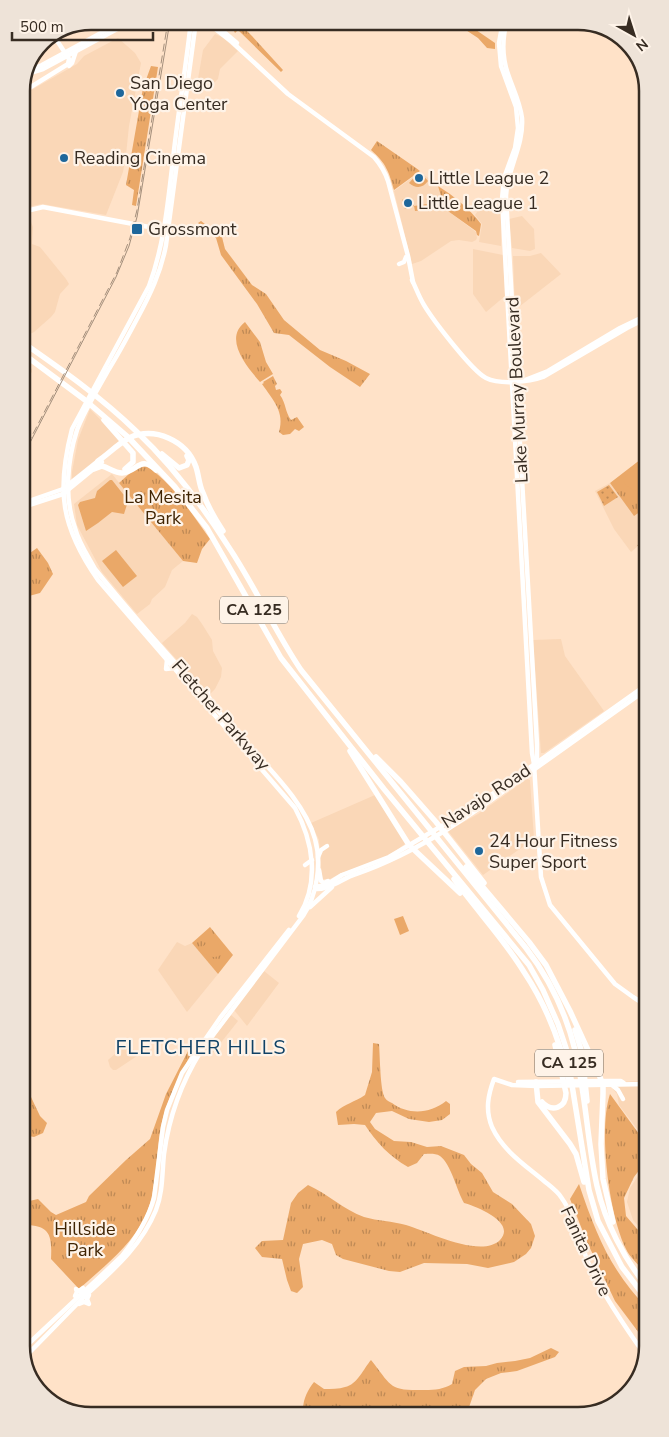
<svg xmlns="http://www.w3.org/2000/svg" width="669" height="1437" font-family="'Nunito Sans',sans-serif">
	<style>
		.built { fill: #fad7b7 }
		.grass { fill: url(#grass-tufts) }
		.garden { fill: url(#garden-dots) }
		.pitch { fill: #eaa868 }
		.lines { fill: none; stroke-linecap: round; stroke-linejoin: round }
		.stream { stroke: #9c6831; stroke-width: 1 }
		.major { stroke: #fff; stroke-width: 4.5 }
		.highway { stroke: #fff; stroke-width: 5.5 }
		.tram { stroke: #a48f7c; stroke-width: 1 }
		.rail { stroke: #a48f7c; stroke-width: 1; stroke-dasharray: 8 4; stroke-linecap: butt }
		.poi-dot { fill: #1e679b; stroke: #fef3e8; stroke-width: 2 }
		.labels { text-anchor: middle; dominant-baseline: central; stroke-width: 4.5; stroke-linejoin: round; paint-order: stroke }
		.shield { fill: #fef3e8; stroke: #73685d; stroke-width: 1 }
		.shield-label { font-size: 16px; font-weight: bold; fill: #372c22 }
		.poi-label { font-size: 18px; fill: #372c22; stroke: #fef3e8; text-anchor: start }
		.street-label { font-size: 18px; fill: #372c22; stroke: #fef3e8 }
		.park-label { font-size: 18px; fill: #402403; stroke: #fef3e8 }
		.quarter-label { font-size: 20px; letter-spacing: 1px; fill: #104266; stroke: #fef3e8 }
		.rim { fill: none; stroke: #372c22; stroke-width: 2.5 }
	</style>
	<defs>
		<pattern id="grass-tufts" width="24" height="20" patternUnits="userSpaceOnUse" patternTransform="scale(1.25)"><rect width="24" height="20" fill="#eaa868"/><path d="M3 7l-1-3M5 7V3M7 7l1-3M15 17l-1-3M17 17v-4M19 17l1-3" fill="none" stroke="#be8955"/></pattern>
		<pattern id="garden-dots" width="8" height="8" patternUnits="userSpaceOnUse" patternTransform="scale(1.25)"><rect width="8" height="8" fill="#eaa868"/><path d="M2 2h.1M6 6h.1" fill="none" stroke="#be8955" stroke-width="1.8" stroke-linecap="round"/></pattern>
	</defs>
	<rect width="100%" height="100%" fill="#ffe2c8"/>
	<g class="built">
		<polygon points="215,34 222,37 238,51 220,69 218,79 214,83 198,79 203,50"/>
		<polygon points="118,38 135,53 141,63 129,126 126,155 123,172 106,215 42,204 22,208 21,96 77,64 84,56"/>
		<polygon points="420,172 438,185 445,209 476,232 477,238 476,240 472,242 459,240 451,241 421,261 412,264 394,191"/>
		<polygon points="480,208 487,209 501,208 501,246 479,242 482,224 475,215"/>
		<polygon points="28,214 33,227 32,244 40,247 66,279 69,284 60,294 55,312 51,317 34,332 24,337 22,335 22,216"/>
		<polygon points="522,216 534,229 535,249 530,251 512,248 509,219"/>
		<polygon points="473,249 503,255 505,296 486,312 473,294"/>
		<polygon points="541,253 561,274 515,310 513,256 530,256"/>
		<polygon points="22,363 32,369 32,372 22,385"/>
		<polygon points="90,409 120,440 72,481 72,472 78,440"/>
		<polygon points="112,474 183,561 172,570 165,587 152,599 150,604 137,614 102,572 77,525 74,504"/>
		<polygon points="610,483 634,515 644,509 645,511 645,540 631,552 614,529 595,491"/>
		<polygon points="192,614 197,617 202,624 212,640 213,651 222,668 221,677 215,689 209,695 206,693 162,643 185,623"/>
		<polygon points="561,639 565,656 604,711 544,753 541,753 533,640"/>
		<polygon points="527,779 530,780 534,839 483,875 448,831 478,814"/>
		<polygon points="375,795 406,843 390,855 374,862 341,873 330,879 322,879 319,840 311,823"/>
		<polygon points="177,942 185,946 192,943 218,974 187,1012 158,970"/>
		<polygon points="264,971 279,983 247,1026 234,1010"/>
		<polygon points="231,1015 238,1021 212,1054 205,1049"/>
		<polygon points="130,1044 137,1056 116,1070 113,1070 110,1067 108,1060 123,1047"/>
		<polygon points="647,1081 647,1142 619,1105 617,1094 613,1089 611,1082"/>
		<polygon points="647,1163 647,1236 633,1220 627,1202 630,1188"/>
	</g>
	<g class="grass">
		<polygon points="232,21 237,21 252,36 283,70 281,72 238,30 235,33 234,31 235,27"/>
		<polygon points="452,21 463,21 495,43 495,49 487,48 478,38"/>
		<polygon points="151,66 158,67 136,206 132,205 134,190 126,185 143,88"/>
		<path d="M377,141L416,168L420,171L394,190C389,172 386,163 371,150Z"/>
		<path d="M438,186C454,196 470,209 481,224L479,236L477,235L476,231L445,209Z"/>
		<polygon points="201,221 222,237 225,249 252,285 266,294 284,320 320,350 346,361 370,374 360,387 330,367 289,335 274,333 257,304 221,255 216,238 198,223"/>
		<path d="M245,322L260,342L266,362L273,374L260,382C247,367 223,339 245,322Z"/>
		<path d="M273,376L277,384L275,386L276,390L280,389L282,392L280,395C286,403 285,412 291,420L297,417L304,427L299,431L295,429L290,434L283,435L279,432C285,412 273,400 262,384L264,383L263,382Z"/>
		<polygon points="645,456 645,511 644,509 634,516 610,483"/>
		<path d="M146,466C173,483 191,513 210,539L202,549L197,563L183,561L119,483C127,476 135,467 146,466Z"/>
		<polygon points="37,548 48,563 53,574 40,593 29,596 23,587 23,558"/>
		<polygon points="210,927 233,955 218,974 192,943"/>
		<path d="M373,1043L379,1044C380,1055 380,1091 385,1098C387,1101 390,1102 392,1103C408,1115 430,1114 446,1101L450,1104V1114L442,1120L429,1122L409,1119L392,1111L376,1113L370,1122L375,1129L394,1141L411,1142L427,1147L441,1146L464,1155L471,1164L482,1173L493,1192L512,1204L531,1224L535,1236L531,1248L526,1254L514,1262L488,1268L467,1264L424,1263L400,1272L389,1271L343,1259L336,1255L332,1244L322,1240L303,1244L299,1259L303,1287L297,1293L291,1291L287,1280L282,1259L262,1257L255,1248L262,1241L283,1240L291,1203L298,1193L308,1185C328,1194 344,1210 364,1217C378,1221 392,1221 406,1225C427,1231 481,1259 500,1240C517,1222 475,1206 464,1203C457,1191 451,1164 440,1156C435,1153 429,1154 424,1154L417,1163L408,1167C390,1157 376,1142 365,1125L354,1124L338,1125L336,1112C344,1104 355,1102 365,1095L372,1072Z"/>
		<path d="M191,1050L192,1052C179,1077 167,1099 161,1126C155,1157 158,1191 144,1219C128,1249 103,1267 79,1289L51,1259C52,1237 51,1225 25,1225V1202L38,1199L51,1212L56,1215L86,1202L89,1196L126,1160L150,1139L166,1094L188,1051Z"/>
		<path d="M610,1094L647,1145V1160L634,1177L624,1198L626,1216L645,1238H647L648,1275C641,1267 630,1258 626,1249C609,1215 598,1130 610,1094Z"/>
		<polygon points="24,1096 31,1097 40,1116 47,1123 43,1133 34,1137 24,1135"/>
		<path d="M579,1184C596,1234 610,1270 648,1309V1345L615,1301L587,1242L570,1199Z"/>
		<path d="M551,1348L559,1352L555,1357L517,1371L501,1373L486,1379L475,1390L467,1413L304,1414C301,1403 307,1391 314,1382L324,1389C331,1389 339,1389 345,1387C357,1385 364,1368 371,1360C392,1386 388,1391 425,1390C435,1390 444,1389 452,1384L455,1371L464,1367L486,1366L497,1363L515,1361L530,1358Z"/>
	</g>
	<polygon class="garden" points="609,485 618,497 604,506 597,492"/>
	<g class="pitch">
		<path d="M418,173H421L428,181C423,188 416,189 409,183Z"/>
		<polygon points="405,198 412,200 414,206 427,204 428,210 415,211 414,206 405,209 402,200"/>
		<path d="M642,463L645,464V491C634,492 628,487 621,480Z"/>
		<polygon points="110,480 112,480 123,494 129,498 124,514 112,512 98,523 86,531 78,505 80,502 95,498 97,491"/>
		<polygon points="116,550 137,576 123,587 102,561"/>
		<polygon points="403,916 409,931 400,935 394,919"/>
		<path d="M214,937L224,953C215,960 206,957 200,949Z"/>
	</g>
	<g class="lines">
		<polyline class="stream" points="638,545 645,539"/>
		<g class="major">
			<path d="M191,21C186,67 178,113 173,159C168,202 164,246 149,286L72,429C56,491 61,527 98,580L295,808C313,841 320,882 299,916"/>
			<path d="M205,21L232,42L288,94L374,157C381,165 385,172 388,181L408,256L413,282"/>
			<polyline points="211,21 237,43"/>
			<polyline points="503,21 499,43 501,66 516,107 518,128 515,148 504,178 502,199 532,753 534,764 541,877 550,905 615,984 633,997 647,1006"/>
			<path d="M507,21C502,39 502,57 508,74C513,89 520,102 522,118C524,146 507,169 506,196L537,744V758L534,764"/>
			<polyline points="69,66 72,63 76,51"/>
			<polyline points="29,70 42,65 123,21"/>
			<polyline points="27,74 43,69 132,21"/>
			<polyline points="21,93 68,64 69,59 54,36"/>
			<polyline points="22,212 43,207 165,230"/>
			<polyline points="399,264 404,262 406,257"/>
			<path d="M412,280C416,288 419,297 424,305C433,320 472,371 486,378C500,385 529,382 543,377L627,328L645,319"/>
			<polyline points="525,380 548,371 620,328 645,316"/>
			<polyline points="23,503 63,489 98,461"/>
			<polyline points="23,507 63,494 102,462"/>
			<polyline points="167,660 166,669 174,668"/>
			<polyline points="208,690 208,696 210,699"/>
			<polyline points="318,857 321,850 327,846"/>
			<polyline points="305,865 312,860"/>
			<polyline points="319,870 321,881 324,883 328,881"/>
			<polyline points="315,887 326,885 342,875 389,857 462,814 494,793 646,685"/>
			<path d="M315,887L317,889C331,889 343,878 356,874C420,852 477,811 532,771C570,744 608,717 646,690"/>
			<polyline points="310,907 332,887"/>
			<polyline points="518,1082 609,1081 621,1081 624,1083"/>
			<polyline points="612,1085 618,1090 623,1099"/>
			<polyline points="75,1296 77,1292 76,1289 79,1291 83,1288"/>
			<polyline points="79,1304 84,1302 89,1304 87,1299 89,1295"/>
			<path d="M25,1347L122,1256C136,1238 148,1220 154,1198L163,1127L167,1110L182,1073L220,1018L289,930"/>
			<path d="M645,1355C625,1327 605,1298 590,1267C580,1244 576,1218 561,1197C557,1191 550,1186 544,1181C525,1165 503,1151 492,1127C485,1110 488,1095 494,1079L512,1085L537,1086L647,1084"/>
			<path d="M25,1357C45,1337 64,1317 84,1297C112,1271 141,1247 156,1210C163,1192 162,1173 164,1154C169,1117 181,1083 201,1051L303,916C317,895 322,864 315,839C305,802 267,767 242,738C193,682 142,628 95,569C88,556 79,543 75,528C64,498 67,461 77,430C85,409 98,389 109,369C119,353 128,336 137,319C150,295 161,272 166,245L196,21"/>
		</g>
		<g class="highway">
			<path d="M22,342C61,369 101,397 136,431C171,464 202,505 228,546C255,586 274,630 301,670L526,948C549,978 566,1013 575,1050C586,1095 587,1141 597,1186C605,1222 624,1259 648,1288"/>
			<polyline points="22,353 85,400 128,437 175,487 207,528 281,658 384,789 529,965 543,990 558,1024 566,1048 589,1190 598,1221 622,1267 648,1301"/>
			<polyline points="104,420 133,453 133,462 125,469"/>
			<polyline points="162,454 179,468 187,465 189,460 187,456"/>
			<path d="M98,461C108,454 118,444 129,438C155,426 187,441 196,467C199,476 199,485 203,493C208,507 215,519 223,531"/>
			<path d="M94,469L102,466C109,468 115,473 122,473C137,472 140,455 156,470"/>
			<polyline points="350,751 409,845 460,893"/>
			<polyline points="376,757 401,782 436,822 484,883"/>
			<polyline points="466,867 529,942 546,965 570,1011 598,1072 603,1085 603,1094 601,1144 603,1179 613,1222"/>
			<path d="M454,879C477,911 504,939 524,972C546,1005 561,1043 569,1082"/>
			<polyline points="575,1030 582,1053 587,1101"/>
			<polyline points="536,1082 538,1102 570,1144 576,1154 584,1182"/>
			<path d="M542,1102C552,1113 566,1108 566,1093L555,1045"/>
		</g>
		<polyline class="tram" points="22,458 116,277 129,246 137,217 170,21"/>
		<polyline class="rail" points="22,455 117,272 130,238 137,210 168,21"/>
	</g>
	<g class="poi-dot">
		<circle cx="120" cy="93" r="5"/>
		<circle cx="64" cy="158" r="5"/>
		<circle cx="419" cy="178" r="5"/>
		<circle cx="408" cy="203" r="5"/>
		<rect x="131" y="223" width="12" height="12" rx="2.5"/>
		<circle cx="479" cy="851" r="5"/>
	</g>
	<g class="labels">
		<g class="shield">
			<rect x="220" y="596.5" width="68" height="27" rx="4"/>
			<rect x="535" y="1049.5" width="68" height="27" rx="4"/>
		</g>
		<g class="shield-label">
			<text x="254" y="610">CA 125</text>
			<text x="569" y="1063">CA 125</text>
		</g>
		<g class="poi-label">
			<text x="130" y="83">San Diego<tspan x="130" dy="21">Yoga Center</tspan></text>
			<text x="74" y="158">Reading Cinema</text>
			<text x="429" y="178">Little League 2</text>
			<text x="418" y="203">Little League 1</text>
			<text x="148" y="229">Grossmont</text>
			<text x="489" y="841">24 Hour Fitness<tspan x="489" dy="21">Super Sport</tspan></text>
		</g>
		<g class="street-label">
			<text transform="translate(517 390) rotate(-93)">Lake Murray Boulevard</text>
			<text transform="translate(221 715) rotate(49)">Fletcher Parkway</text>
			<text transform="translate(486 796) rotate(-33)">Navajo Road</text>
			<text transform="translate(586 1251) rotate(65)">Fanita Drive</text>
		</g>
		<g class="park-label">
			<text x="163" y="497">La Mesita<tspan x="163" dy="21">Park</tspan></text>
			<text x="85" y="1229">Hillside<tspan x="85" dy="21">Park</tspan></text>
		</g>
		<g class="quarter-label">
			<text x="201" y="1047">FLETCHER HILLS</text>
		</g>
	</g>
	<path d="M0 0H669V1437H0ZM91 30H578A61 61 0 0 1 639 91V1346A61 61 0 0 1 578 1407H91A61 61 0 0 1 30 1346V91A61 61 0 0 1 91 30Z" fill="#eee3d8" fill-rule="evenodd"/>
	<path class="rim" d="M91 30H578A61 61 0 0 1 639 91V1346A61 61 0 0 1 578 1407H91A61 61 0 0 1 30 1346V91A61 61 0 0 1 91 30Z"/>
	<g transform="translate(634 35) rotate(141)" stroke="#fef3e8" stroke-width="4" paint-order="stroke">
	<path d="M0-4L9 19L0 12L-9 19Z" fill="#372c22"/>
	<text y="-8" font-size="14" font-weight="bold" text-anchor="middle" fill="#372c22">N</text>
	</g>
	<path d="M12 32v8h141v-8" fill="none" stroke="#372c22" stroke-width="2.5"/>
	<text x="20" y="32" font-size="15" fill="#372c22" stroke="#fef3e8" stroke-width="4" paint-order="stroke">500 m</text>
</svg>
